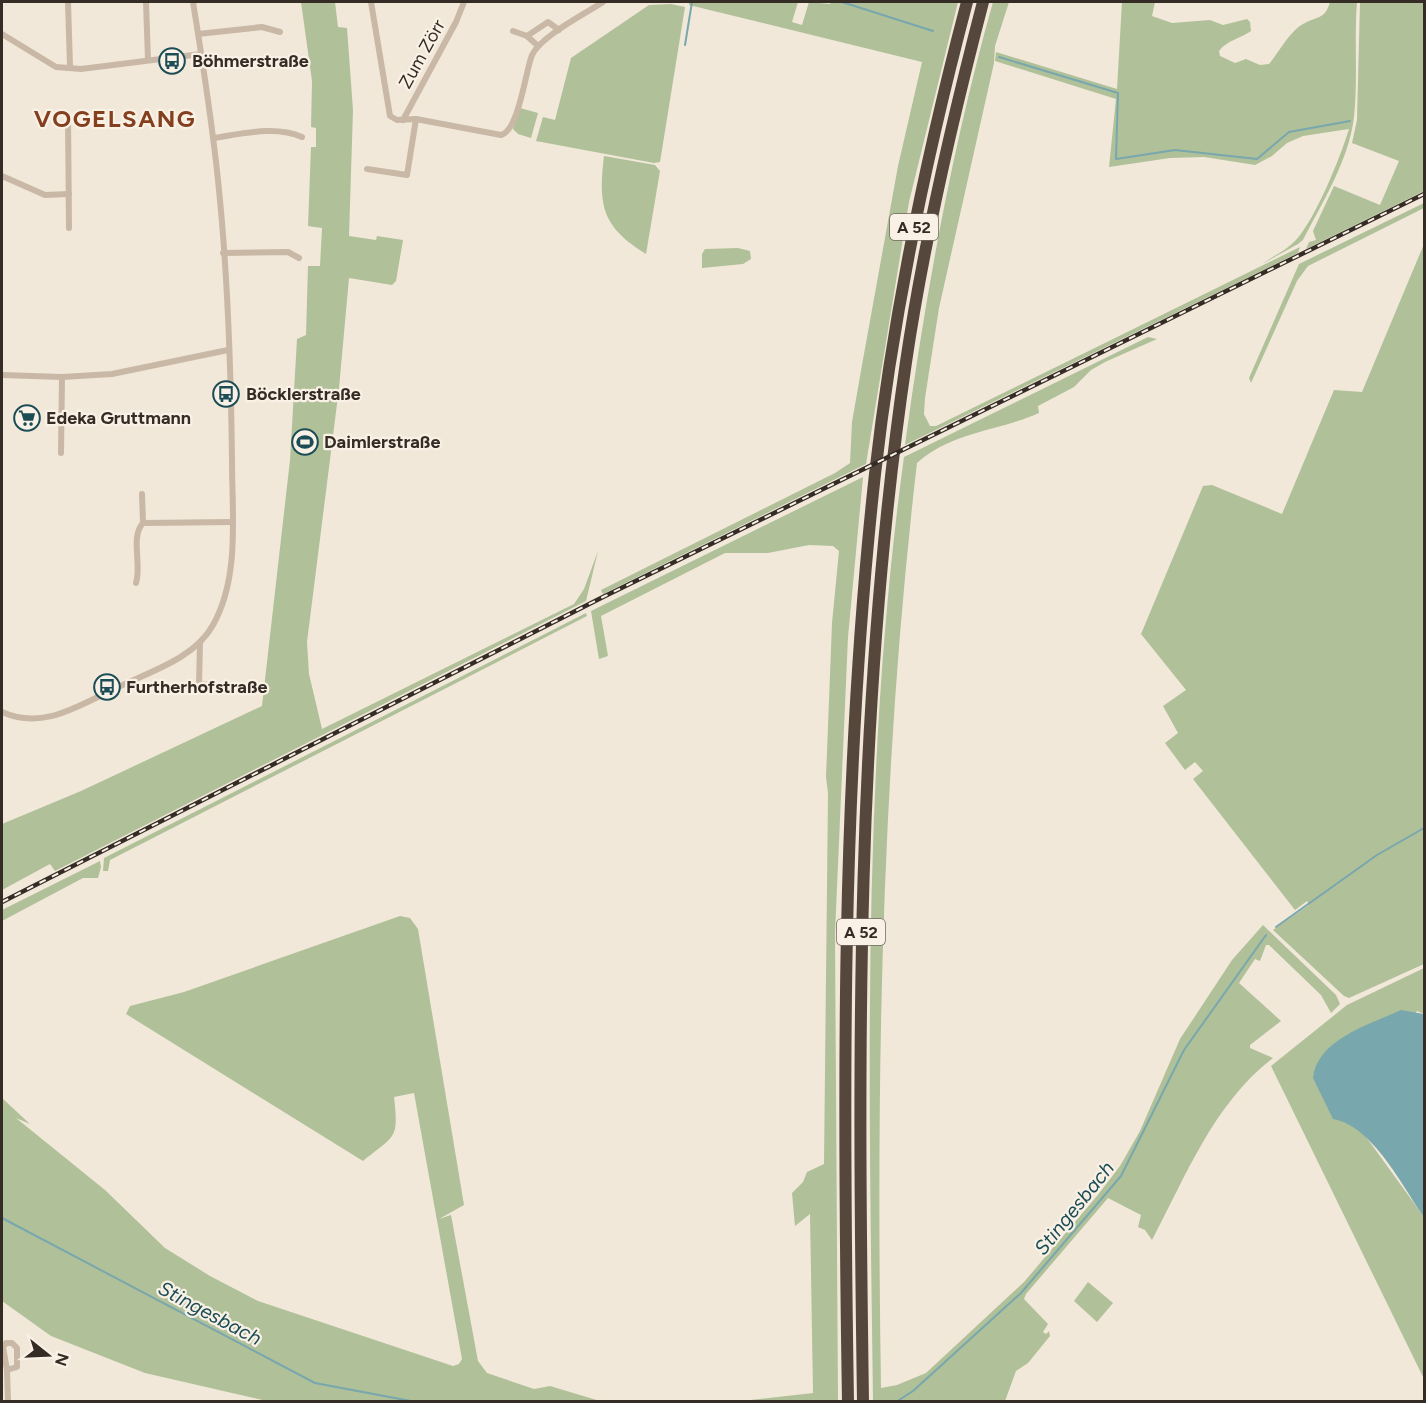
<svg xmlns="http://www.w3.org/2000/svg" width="1426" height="1403" font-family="Figtree,sans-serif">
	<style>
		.green { fill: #b0c099 }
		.water { fill: #78a7ae }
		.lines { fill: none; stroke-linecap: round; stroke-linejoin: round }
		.stream { stroke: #78a7ae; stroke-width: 2 }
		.street { stroke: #c9b8a5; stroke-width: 6 }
		.highway { stroke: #56473d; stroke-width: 12 }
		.rail-casing { stroke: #352c26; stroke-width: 4.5 }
		.rail { stroke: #f9f1e5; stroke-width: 2; stroke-dasharray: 7; stroke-linecap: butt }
		.labels { text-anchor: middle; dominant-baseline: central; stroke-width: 4.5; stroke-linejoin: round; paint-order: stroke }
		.shield { fill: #f9f1e5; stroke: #70675f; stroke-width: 1.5 }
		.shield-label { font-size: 16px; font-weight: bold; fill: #352c26 }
		.street-label { font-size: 18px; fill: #352c26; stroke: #f9f1e5 }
		.poi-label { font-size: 18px; font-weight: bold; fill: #352c26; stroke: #f9f1e5; text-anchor: start }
		.water-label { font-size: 20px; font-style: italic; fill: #1c4d56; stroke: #f9f1e5 }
		.district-label { font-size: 24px; font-weight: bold; letter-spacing: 1.5px; fill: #843f1f; stroke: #f9f1e5 }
	</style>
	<rect width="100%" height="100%" fill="#f1e8d9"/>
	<g class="green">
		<polygon points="301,2 335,2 338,27 347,28 353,110 349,236 376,240 377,236 403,240 396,281 392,285 349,278 339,388 307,642 309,674 322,729 574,604 584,589 598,551 586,601 55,871 50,864 2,890 2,824 81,791 262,706 290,460 297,339 306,335 308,266 320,266 322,228 308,226 311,147 316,147 316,128 311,127 312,81"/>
		<polygon points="689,2 798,2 792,22 802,25 809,2 830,4 831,2 958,2 909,202 866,464 603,594 601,590 835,473 850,463 852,422 862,365 898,166 922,62 689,5"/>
		<path d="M993,2H1009L995,46L994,63L939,308L925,398L924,414L930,426H936L1300,247L1298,253L905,445C925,297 952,147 993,2Z"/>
		<path d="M1122,2H1155L1152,16L1172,23L1210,20L1223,25L1247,19L1250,22L1251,31C1241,38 1226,41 1219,51L1220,56L1235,63L1246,59L1260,65L1269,64C1279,52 1290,31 1303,24C1317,16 1325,20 1330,2H1357C1354,40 1358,79 1354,117C1349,160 1322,203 1303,240L1298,244L1262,264C1273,256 1287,250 1296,240C1316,218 1340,158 1349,129L1303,136L1287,143L1272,156L1255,165L1204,157L1170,158L1109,167L1116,99L995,61L996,52L1117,89Z"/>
		<polygon points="1360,2 1424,2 1424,191 1306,249 1309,242 1316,240 1313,231 1334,186 1380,205 1399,161 1352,143 1357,120"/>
		<polygon points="671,4 685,7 660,162 654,163 536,141 543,117 555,120 571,58 649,5"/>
		<polygon points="520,108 538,113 531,138 518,134 513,129"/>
		<path d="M604,156L655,165L660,171L646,254C602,227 598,206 604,156Z"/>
		<polygon points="1424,203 1424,208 1308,266 1297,281 1251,383 1249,378 1299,264"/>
		<polygon points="1424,244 1424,964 1349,998 1344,996 1273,930 1309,905 1307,901 1295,910 1193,779 1203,771 1195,762 1185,770 1165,743 1178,733 1163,706 1186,690 1141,634 1203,486 1212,485 1282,514 1334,390 1362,392"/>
		<polygon points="738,248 750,251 751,259 743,264 702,268 702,254 705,249"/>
		<path d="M1148,337L1157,339L1105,362L1091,370L1074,387L1038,406L1039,413C999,431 953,431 917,463C881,770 876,1079 881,1388L897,1385L926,1373L1024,1282L1097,1196L1120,1166L1140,1131L1180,1039L1232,960L1263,925L1336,995L1340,1004L1331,1013L1321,995L1269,945H1266L1260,961L1255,959L1239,983L1281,1021L1250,1045V1048L1273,1058C1214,1103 1186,1176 1152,1240L1145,1230L1138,1227L1141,1215L1108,1198L1026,1294L1024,1299L1048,1324L1043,1332L1046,1334L1049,1331L1050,1336L1028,1363L1016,1371L1005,1401H873C869,1087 861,769 904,457Z"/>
		<polygon points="863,477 848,637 835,933 838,1401 741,1401 813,1393 810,1214 795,1226 792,1193 803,1182 807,1172 824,1164 828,793 826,777 832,623 839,551 833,546 809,545 768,553 725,553 601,616 608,656 599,659 591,611"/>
		<polygon points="586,613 587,616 110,860 108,871 103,871 104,858"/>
		<polygon points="100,861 101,867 98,878 83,878 2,921 2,910"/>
		<path d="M400,916L410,918L418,929L464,1205L439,1219L451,1215L478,1361L487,1373L534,1389L550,1386L600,1401H267L145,1373L51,1336L2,1301V1098L30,1124L16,1118L105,1190L165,1248L210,1276L258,1301L453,1366L459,1364L462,1359L414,1093L394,1097C399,1140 395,1135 363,1161L126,1014L130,1006L184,992Z"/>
		<polygon points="1424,968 1424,1014 1417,1011 1346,1121 1364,1134 1424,1217 1424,1379 1271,1066 1347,1005"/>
		<polygon points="1088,1282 1113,1303 1097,1322 1074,1301"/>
	</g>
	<path class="water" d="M1401,1010L1424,1014V1217C1402,1186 1373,1126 1333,1119L1313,1078C1317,1039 1371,1024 1401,1010Z"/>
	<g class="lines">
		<g class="stream">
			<polyline points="842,2 933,31"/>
			<polyline points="685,45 692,2"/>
			<polyline points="999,57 1118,93 1116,159 1175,150 1257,159 1289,132 1350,121"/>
			<polyline points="1276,927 1377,855 1424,828"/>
			<polyline points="2,1218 315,1383 416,1402"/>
			<polyline points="896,1402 913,1391 1021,1293 1121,1176 1184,1050 1266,935"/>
		</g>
		<g class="street">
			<polyline points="68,2 70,66"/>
			<polyline points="146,2 148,60"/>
			<path d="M371,2L390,116L397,120L416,119L501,135C519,130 525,73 532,55C541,36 585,14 603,2"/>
			<polyline points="513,31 527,36 538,46"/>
			<polyline points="2,34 56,67 81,69 201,54"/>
			<polyline points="198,34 262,27 280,32"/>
			<polyline points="527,36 548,22 559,30"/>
			<polyline points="68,116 69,228"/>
			<polyline points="403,120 456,22 464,2"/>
			<path d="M213,138C241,134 275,125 302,137"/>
			<polyline points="367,169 407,175 416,119"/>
			<polyline points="2,176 45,195 69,194"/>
			<polyline points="223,253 288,252 299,258"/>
			<polyline points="2,375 62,377 112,374 228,350"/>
			<polyline points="61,453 62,377"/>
			<polyline points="142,494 143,523"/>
			<path d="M136,583C142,565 130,537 143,523L232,522"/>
			<polyline points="200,642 199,684 256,690"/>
			<path d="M2,712C42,730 76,707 112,690C145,673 194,660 213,625C240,577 232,514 232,461C231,371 228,279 219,190C213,127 203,64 193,2"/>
			<polyline points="7,1370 17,1367 17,1348 12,1343 6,1343 3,1347 7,1370 8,1402"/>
		</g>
		<g class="highway">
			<path d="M848,1402C843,1092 841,782 875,474C893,314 926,157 967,2"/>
			<path d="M863,1402C858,1054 855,706 906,362C924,240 952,121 983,2"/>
		</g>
		<g class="rail-casing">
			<polyline id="rail" points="2,902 603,597 1424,194"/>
		</g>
		<use href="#rail" class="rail"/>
	</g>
	<defs>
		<g id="bus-ring" transform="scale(1.35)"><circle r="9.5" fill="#f9f1e5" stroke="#1c4d56" stroke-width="1.5"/><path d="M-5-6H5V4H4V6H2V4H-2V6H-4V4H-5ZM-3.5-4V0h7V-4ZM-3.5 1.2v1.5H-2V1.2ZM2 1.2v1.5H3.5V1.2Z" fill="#1c4d56"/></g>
		<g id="supermarket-ring" transform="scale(1.35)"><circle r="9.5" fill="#f9f1e5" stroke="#1c4d56" stroke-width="1.5"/><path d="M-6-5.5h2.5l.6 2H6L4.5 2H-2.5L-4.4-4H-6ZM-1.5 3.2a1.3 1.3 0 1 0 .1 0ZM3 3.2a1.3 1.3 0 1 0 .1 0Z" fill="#1c4d56"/></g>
		<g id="stadium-ring" transform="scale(1.35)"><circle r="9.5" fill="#f9f1e5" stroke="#1c4d56" stroke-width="1.5"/><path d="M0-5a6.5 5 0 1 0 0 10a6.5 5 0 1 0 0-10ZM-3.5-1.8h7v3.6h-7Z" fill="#1c4d56"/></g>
	</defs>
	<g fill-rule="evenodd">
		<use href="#bus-ring" x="172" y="61"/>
		<use href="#bus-ring" x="226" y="394"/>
		<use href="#supermarket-ring" x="27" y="418"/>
		<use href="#stadium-ring" x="305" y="442"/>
		<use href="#bus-ring" x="107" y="687"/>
	</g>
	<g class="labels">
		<g class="shield">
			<rect x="890" y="214" width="48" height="26" rx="4.5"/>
			<rect x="837" y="919" width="48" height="26" rx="4.5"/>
		</g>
		<g class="shield-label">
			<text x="914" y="227">A 52</text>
			<text x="861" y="932">A 52</text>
		</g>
		<g class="street-label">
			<text transform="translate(422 54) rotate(-61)">Zum Zörr</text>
		</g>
		<g class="poi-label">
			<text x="192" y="61">Böhmerstraße</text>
			<text x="246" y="394">Böcklerstraße</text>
			<text x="46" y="418">Edeka Gruttmann</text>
			<text x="324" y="442">Daimlerstraße</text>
			<text x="126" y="687">Furtherhofstraße</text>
		</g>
		<g class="water-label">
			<text transform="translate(1074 1208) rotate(-51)">Stingesbach</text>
			<text transform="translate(210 1313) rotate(28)">Stingesbach</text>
		</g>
		<g class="district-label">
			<text x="115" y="118">VOGELSANG</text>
		</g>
	</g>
	<rect width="1426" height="1403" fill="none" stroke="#352c26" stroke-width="6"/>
	<g transform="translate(48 1355) rotate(108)" stroke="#f9f1e5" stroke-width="4.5" paint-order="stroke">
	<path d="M0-4.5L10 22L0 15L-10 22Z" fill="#352c26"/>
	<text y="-9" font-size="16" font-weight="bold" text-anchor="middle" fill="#352c26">N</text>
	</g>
</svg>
